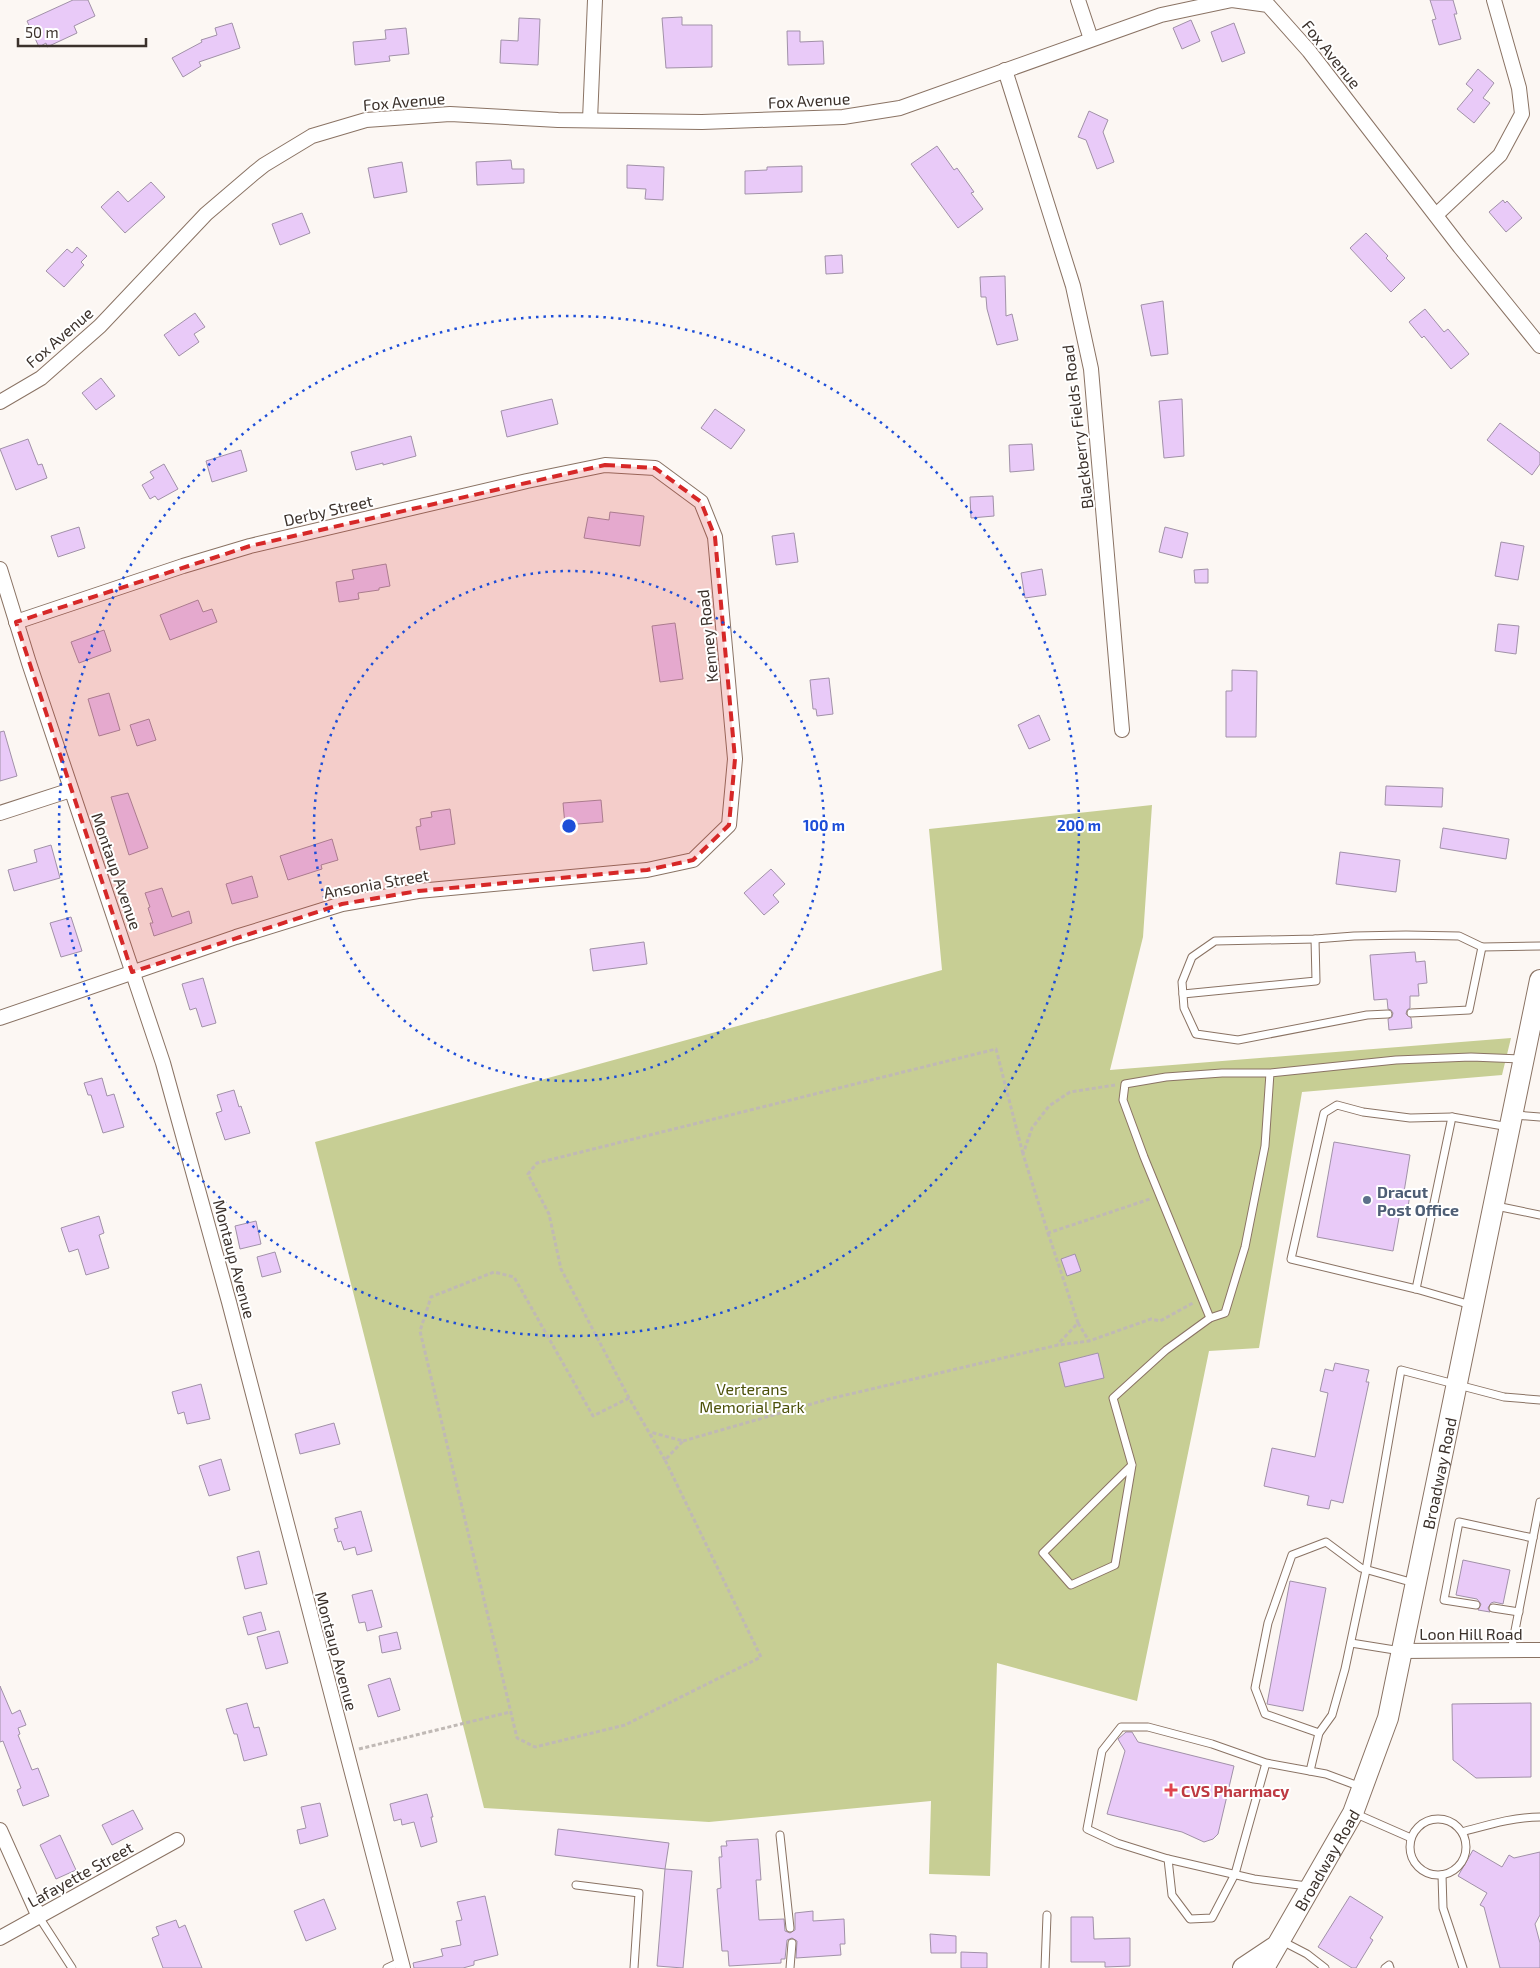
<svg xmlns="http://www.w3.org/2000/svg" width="1540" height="1968" font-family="'Exo 2',sans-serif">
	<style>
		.green { fill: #c7ce94 }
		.building { fill: #e9caf8; stroke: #a191a8 }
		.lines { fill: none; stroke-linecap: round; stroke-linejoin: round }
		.service-casing { stroke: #8a7364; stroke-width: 9 }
		.minor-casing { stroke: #8a7364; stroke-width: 16 }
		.secondary-casing { stroke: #8a7364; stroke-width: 22 }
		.path { stroke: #c0b9b5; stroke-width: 3; stroke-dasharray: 4 2.5; stroke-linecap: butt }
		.service { stroke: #fff; stroke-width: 7 }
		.minor { stroke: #fff; stroke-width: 14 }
		.secondary { stroke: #fff; stroke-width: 20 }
		.marked { fill: #d62828; fill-opacity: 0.2; stroke: #d62828; stroke-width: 4; stroke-dasharray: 10 6; stroke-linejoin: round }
		.ring { fill: none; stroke: #1d4ed8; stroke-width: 2.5; stroke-dasharray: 2.5 5 }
		.service-dot { fill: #5c6f8a; stroke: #fff; stroke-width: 2 }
		.health-dot { fill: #e0444e; stroke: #fff; stroke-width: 2 }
		.labels { text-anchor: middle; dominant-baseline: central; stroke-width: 4; stroke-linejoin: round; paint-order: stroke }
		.street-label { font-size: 16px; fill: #3b312b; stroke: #fff }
		.service-label { font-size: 16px; font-weight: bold; fill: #4e5e75; stroke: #fff; text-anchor: start }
		.park-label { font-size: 16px; fill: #4c5109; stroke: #fff }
		.health-label { font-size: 16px; font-weight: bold; fill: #be3a42; stroke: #fff; text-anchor: start }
		.centre { fill: #1d4ed8; stroke: #fff; stroke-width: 2.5 }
		.ring-label { font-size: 15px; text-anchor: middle; font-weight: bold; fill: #1d4ed8; stroke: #fff; stroke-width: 4; stroke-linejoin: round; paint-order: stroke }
	</style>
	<rect width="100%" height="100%" fill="#fcf7f3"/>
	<polygon class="green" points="1152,805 1143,937 1110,1070 1511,1038 1502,1075 1302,1092 1259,1348 1209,1351 1137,1701 997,1663 990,1876 929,1874 931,1801 709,1822 484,1808 315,1142 942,970 929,829"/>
	<g class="building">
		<polygon points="73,0 88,0 95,16 74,26 77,33 47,47 46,43 39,47 27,21"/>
		<polygon points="1430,0 1453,0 1457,14 1454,14 1461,39 1439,45 1432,20 1436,19"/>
		<polygon points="682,17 682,25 712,25 712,67 666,68 662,18"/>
		<polygon points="519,18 540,19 538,65 500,63 501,40 518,41"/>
		<polygon points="1191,20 1200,41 1182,49 1173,28"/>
		<polygon points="232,23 240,48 199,62 201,66 183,77 172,58 202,42 201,40 217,35 215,28"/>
		<polygon points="1234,23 1245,53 1222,62 1211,32"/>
		<polygon points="406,28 409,54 389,56 390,61 355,65 353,42 386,39 385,30"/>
		<polygon points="787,31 800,31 800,42 823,41 824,64 788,65"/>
		<polygon points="1478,69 1494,83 1483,98 1490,103 1474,123 1457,109 1473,90 1466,84"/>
		<polygon points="1089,111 1108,120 1103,132 1114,162 1097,169 1086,140 1078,137"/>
		<polygon points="937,146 954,170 957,168 974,192 971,193 983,209 958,228 911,164"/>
		<polygon points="511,160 512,169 524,169 524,183 477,185 476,162"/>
		<polygon points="402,162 407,192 374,198 368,168"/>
		<polygon points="627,165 664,167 663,200 645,199 646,189 627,188"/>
		<polygon points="802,166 802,192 745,194 745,171 767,170 767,167"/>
		<polygon points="151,182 165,197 125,233 101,207 118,191 128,202"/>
		<polygon points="1503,200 1505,203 1507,201 1522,218 1506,232 1489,212"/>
		<polygon points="302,213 310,233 280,245 272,224"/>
		<polygon points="1366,233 1388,256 1386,258 1405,278 1391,292 1350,248"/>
		<polygon points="77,247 87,256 81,262 84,265 64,287 46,271 67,249 72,253"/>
		<polygon points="842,255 843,273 826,274 825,256"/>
		<polygon points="1005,276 1006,316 1012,314 1018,340 997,345 987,309 986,297 981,297 980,277"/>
		<polygon points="1163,301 1168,354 1151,356 1141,305"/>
		<polygon points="1425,309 1444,332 1448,329 1469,354 1451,369 1424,336 1422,338 1409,322"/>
		<polygon points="195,313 205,327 194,334 199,342 179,356 164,335"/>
		<polygon points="101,378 115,396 96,410 82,393"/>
		<polygon points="552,399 558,424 507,437 501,411"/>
		<polygon points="1182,399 1184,456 1164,458 1159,401"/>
		<polygon points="715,409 745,430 731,449 701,428"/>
		<polygon points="1500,423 1540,453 1540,464 1532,475 1487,440"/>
		<polygon points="411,436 416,456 383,465 383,463 356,470 351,452"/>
		<polygon points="28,439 38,465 42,464 47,478 16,490 0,449"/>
		<polygon points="1032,444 1034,470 1010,472 1009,445"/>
		<polygon points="241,450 247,471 212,482 206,461"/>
		<polygon points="164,464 178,489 158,500 155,496 150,499 142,485 154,478 150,472"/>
		<polygon points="993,496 994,516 971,518 970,497"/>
		<polygon points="610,512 644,516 640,546 584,538 588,517 609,520"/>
		<polygon points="79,527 85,548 58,557 51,536"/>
		<polygon points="1165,527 1188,533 1182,558 1159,552"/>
		<polygon points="794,533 798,562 776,565 772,536"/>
		<polygon points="1501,542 1524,546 1518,580 1495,576"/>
		<polygon points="386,564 390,586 379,588 379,590 358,593 359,599 339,602 336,582 354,579 352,570"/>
		<polygon points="1042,569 1046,595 1025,598 1021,573"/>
		<polygon points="1208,569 1208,583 1195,583 1194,570"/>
		<polygon points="198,600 203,612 212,609 217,622 170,640 160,615"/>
		<polygon points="675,623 683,679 660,682 652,626"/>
		<polygon points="1498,624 1519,626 1516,654 1495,651"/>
		<polygon points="104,630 111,651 79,663 71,642"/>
		<polygon points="1232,670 1257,671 1256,737 1226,737 1226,691 1232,691"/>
		<polygon points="829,678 833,714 817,716 816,709 813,709 810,680"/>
		<polygon points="109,693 120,730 99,736 88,699"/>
		<polygon points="1039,715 1050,740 1029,749 1018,725"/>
		<polygon points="149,719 156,740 137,746 130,725"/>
		<polygon points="4,731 17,776 0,781 0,732"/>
		<polygon points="1386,786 1443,788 1442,807 1385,805"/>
		<polygon points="128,793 148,848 129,855 111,797"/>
		<polygon points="601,800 603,822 565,825 563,803"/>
		<polygon points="450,809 455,844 420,850 416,827 421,826 420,819 432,817 431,812"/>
		<polygon points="1443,828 1509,839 1506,859 1440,848"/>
		<polygon points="332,839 338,860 321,865 322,869 288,880 280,856"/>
		<polygon points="51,845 60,878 14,891 8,870 37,862 34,850"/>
		<polygon points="1340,852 1400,860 1396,892 1336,884"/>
		<polygon points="771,869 785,884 773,895 779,902 764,915 744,893"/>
		<polygon points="252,876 258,897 232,904 226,884"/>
		<polygon points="162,888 172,917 189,911 192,923 154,936 150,923 153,923 148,908 150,907 145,893"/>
		<polygon points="71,917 82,951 61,957 50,923"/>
		<polygon points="644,942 647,964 593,971 590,949"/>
		<polygon points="1415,952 1416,962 1425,961 1427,983 1418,984 1419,996 1410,996 1410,1008 1407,1010 1406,1014 1411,1018 1412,1028 1389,1030 1388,1019 1392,1017 1393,1013 1391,1010 1388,1009 1387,999 1374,1000 1370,955"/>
		<polygon points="203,978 216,1023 202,1027 196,1008 190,1010 182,984"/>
		<polygon points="102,1078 107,1096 114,1094 124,1127 103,1133 91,1095 88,1095 84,1083"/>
		<polygon points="234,1090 239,1107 241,1106 250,1133 225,1140 216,1113 222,1111 217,1095"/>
		<polygon points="1334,1142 1410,1155 1404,1192 1410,1193 1408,1208 1401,1207 1393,1251 1317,1237"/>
		<polygon points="99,1216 104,1233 99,1235 109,1268 86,1275 78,1249 69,1252 61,1228"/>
		<polygon points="256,1221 261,1244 240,1249 235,1226"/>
		<polygon points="275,1252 281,1272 262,1277 257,1257"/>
		<polygon points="1075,1254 1081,1271 1067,1276 1061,1259"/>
		<polygon points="1098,1353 1104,1378 1065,1387 1059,1363"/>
		<polygon points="1335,1363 1369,1370 1366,1382 1369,1382 1343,1503 1331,1500 1329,1509 1307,1505 1309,1496 1264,1486 1272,1448 1315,1457 1328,1393 1320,1391 1325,1369 1333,1371"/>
		<polygon points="201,1384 210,1419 187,1424 184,1412 178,1414 172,1392"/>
		<polygon points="334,1423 340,1444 300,1454 295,1434"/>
		<polygon points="221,1459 230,1490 209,1496 199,1466"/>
		<polygon points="361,1511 372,1551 357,1555 355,1547 344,1550 341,1541 338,1542 334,1529 338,1528 335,1518"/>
		<polygon points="259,1551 267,1584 245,1589 237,1557"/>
		<polygon points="1463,1560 1510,1570 1503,1604 1494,1602 1491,1603 1488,1608 1490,1612 1478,1610 1481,1604 1477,1599 1456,1595"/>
		<polygon points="1290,1581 1326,1588 1303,1711 1267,1704"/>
		<polygon points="372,1590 382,1627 367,1631 365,1622 359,1623 352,1595"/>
		<polygon points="261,1612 266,1630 248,1635 243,1617"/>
		<polygon points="279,1631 288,1663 266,1669 257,1637"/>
		<polygon points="397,1632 401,1649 382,1653 379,1636"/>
		<polygon points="390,1678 400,1710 378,1717 368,1685"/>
		<polygon points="0,1686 12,1714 20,1710 26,1725 18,1728 20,1734 18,1735 32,1770 38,1768 49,1796 23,1806 17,1790 21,1788 3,1741 0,1742"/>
		<polygon points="247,1703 254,1728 259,1727 267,1755 244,1761 237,1734 234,1734 226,1709"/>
		<polygon points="1531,1703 1531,1777 1476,1778 1453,1760 1452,1704"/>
		<polygon points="1126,1732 1132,1732 1138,1742 1234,1766 1218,1834 1213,1839 1204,1842 1182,1832 1107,1814 1125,1751 1118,1739"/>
		<polygon points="427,1794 433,1817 431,1817 437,1842 421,1847 414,1822 402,1825 401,1819 394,1821 390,1804"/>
		<polygon points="320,1803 328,1836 300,1844 297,1830 306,1828 301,1807"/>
		<polygon points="133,1810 143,1829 112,1845 102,1825"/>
		<polygon points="558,1829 669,1843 665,1869 555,1855"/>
		<polygon points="60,1835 76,1870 56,1879 40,1845"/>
		<polygon points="758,1839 761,1880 756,1880 759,1920 784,1919 785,1931 790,1933 795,1930 795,1913 813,1911 813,1921 844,1919 845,1944 840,1944 841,1955 796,1958 797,1941 792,1938 787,1940 785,1959 781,1959 781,1963 729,1966 728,1951 722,1951 717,1889 721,1888 719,1857 722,1857 721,1846 727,1846 726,1841"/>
		<polygon points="1473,1850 1502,1867 1509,1855 1514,1858 1540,1852 1540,1915 1535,1924 1540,1943 1540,1968 1500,1968 1484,1907 1480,1905 1487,1893 1458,1876"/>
		<polygon points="665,1869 692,1871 683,1968 657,1966"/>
		<polygon points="485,1896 498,1955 474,1961 474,1965 463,1968 414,1968 413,1963 443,1956 441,1949 461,1945 456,1921 462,1920 457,1902"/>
		<polygon points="1350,1896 1383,1917 1370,1938 1373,1940 1356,1968 1352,1968 1318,1947"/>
		<polygon points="324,1899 336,1929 306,1941 294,1911"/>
		<polygon points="1071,1917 1093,1917 1094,1939 1130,1938 1130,1966 1105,1967 1105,1962 1071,1962"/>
		<polygon points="176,1920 179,1928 185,1925 202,1968 163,1968 152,1938 159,1935 156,1927"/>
		<polygon points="930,1934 956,1936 956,1953 931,1953"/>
		<polygon points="961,1952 987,1953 987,1968 961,1968"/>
	</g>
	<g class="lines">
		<g class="service-casing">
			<g id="service">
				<polyline points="1183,994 1316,981 1315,939"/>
				<polyline points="1411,1013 1469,1010 1482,947"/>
				<polyline points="1388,1014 1367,1015 1238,1040 1196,1034 1184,1008 1182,982 1192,957 1215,941 1315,939 1354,936 1406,935 1459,936 1482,947 1540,946"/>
				<polyline points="1270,1073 1265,1146 1245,1247 1225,1313 1210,1318 1144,1157 1123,1100 1125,1084 1166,1077 1222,1073 1270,1073 1396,1060 1471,1057 1521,1059"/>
				<polyline points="1515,1115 1540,1117"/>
				<polyline points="1496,1206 1540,1215"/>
				<polyline points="1416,1289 1452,1117"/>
				<polyline points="1471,1305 1416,1289 1291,1259 1324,1113 1337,1105 1363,1112 1410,1118 1452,1117 1509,1127"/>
				<polyline points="1132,1465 1043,1553 1071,1585 1115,1565 1132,1465 1113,1398 1166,1350 1210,1318"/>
				<polyline points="1476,1605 1444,1600 1459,1522 1533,1538"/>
				<polyline points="1493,1608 1519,1612"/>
				<polyline points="1351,1643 1401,1651"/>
				<polyline points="1511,1651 1540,1502"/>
				<polyline points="1319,1733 1332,1715 1345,1669 1366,1570 1401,1370 1504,1397 1540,1400"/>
				<polyline points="1266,1763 1212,1744 1148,1727 1121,1727 1102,1751 1087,1829 1117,1843 1168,1859 1172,1895 1190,1919 1212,1918 1235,1874 1266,1763 1326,1774 1361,1787"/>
				<polyline points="1310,1771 1319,1733 1265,1714 1255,1688 1268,1623 1292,1555 1326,1542 1361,1568 1414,1583"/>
				<polyline points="1354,1813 1411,1838"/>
				<circle cx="1438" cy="1847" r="28"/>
				<path d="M1462,1832C1488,1825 1513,1817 1540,1817"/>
				<polyline points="780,1835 790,1928"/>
				<polyline points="1168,1859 1254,1879 1307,1886"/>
				<polyline points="1442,1875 1443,1908 1463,1968"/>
				<polyline points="576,1885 639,1893 634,1968"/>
				<polyline points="39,1917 72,1968"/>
				<polyline points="1280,1940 1307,1954 1325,1968"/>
				<polyline points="387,1968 402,1961"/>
				<polyline points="790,1968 792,1943"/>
				<polyline points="1045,1968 1047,1915"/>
				<polyline points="1385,1968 1389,1965 1390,1968"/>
			</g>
		</g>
		<g class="minor-casing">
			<g id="minor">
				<polyline points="1078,0 1091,39"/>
				<polyline points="1005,70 1073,286 1091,369 1122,730"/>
				<polyline points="590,120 595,0"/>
				<polyline points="1436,215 1500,155 1522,114 1519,88 1494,0"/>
				<polyline points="0,402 41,378 100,326 206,214 254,173 264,165 312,136 366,120 450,114 558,120 702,122 843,117 900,108 1161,15 1232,0 1268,5 1309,51 1460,247 1540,346"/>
				<polyline points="0,569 29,663 163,1063 229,1302 403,1968"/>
				<polyline points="0,813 71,790"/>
				<polyline points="0,1018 236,937 342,904 418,891 647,870 693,860 729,825 735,759 715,537 701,502 655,468 605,465 527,481 250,546 183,566 16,622"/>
				<polyline points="1401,1651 1540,1650"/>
				<polyline points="0,1830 39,1917"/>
				<polyline points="0,1938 177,1840"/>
			</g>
		</g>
		<g class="secondary-casing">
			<g id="secondary">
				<polyline points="1243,1968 1273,1948"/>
				<path id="s1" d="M1264,1968L1353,1813L1388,1718L1540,980"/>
			</g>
		</g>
		<g class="path">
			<polyline points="1115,1085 1070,1092 1049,1106 1032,1128 1023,1154 1048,1233 1150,1199"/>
			<polyline points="1048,1233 1078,1323 1058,1344"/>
			<polyline points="1078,1323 1089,1341"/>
			<polyline points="629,1398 593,1416 514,1277 494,1272 431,1297 420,1331 517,1738 535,1747 625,1725 761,1657 665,1460 683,1441 650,1432"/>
			<polyline points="683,1441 829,1399 1058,1345 1089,1341 1151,1319 1160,1321 1193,1303"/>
			<polyline points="665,1460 629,1398 561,1269 549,1214 528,1174 537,1163 996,1049 1023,1154"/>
			<polyline points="359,1749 510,1712"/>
		</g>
		<use href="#service" class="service"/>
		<use href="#minor" class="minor"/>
		<use href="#secondary" class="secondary"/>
	</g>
	<path class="marked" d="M605,465L655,468L701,502L715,537L735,759L729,825L693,860L647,870L418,891L342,904L132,972L16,622L250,546Z"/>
	<g class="ring">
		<circle cx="569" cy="826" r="255"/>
		<circle cx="569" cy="826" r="510"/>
	</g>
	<circle class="service-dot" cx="1367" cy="1200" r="5"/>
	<path class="health-dot" d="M1168.5 1782.5h5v5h5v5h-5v5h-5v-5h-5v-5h5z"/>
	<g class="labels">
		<g class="street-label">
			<text transform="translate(1332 54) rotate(51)">Fox Avenue</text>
			<text transform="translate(809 100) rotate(-3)">Fox Avenue</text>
			<text transform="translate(404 101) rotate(-5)">Fox Avenue</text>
			<text transform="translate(59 337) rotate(-41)">Fox Avenue</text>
			<text transform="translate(1077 427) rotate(-97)">Blackberry Fields Road</text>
			<text transform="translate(328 510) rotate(-13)">Derby Street</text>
			<text transform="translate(707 636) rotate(-96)">Kenney Road</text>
			<text transform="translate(117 871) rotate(71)">Montaup Avenue</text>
			<text transform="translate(376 883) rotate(-10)">Ansonia Street</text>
			<text transform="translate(235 1259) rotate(75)">Montaup Avenue</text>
			<text stroke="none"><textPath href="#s1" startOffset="530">Broadway Road</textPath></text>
			<text x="1471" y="1633">Loon Hill Road</text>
			<text transform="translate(337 1651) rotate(75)">Montaup Avenue</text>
			<text stroke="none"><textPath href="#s1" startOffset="125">Broadway Road</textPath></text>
			<text transform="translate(80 1874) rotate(-29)">Lafayette Street</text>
		</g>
		<g class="service-label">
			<text x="1377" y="1191">Dracut<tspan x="1377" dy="18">Post Office</tspan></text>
		</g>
		<g class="park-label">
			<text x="752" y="1388">Verterans<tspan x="752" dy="18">Memorial Park</tspan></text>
		</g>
		<g class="health-label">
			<text x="1181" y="1790">CVS Pharmacy</text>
		</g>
	</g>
	<circle cx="569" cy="826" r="8" class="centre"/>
	<g class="ring-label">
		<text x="824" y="831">100 m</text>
		<text x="1079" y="831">200 m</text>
	</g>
	<path d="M18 38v8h128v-8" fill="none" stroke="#3b312b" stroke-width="2.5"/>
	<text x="25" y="38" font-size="15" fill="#3b312b" stroke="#ffffff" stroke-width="4" paint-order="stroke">50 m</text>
</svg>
